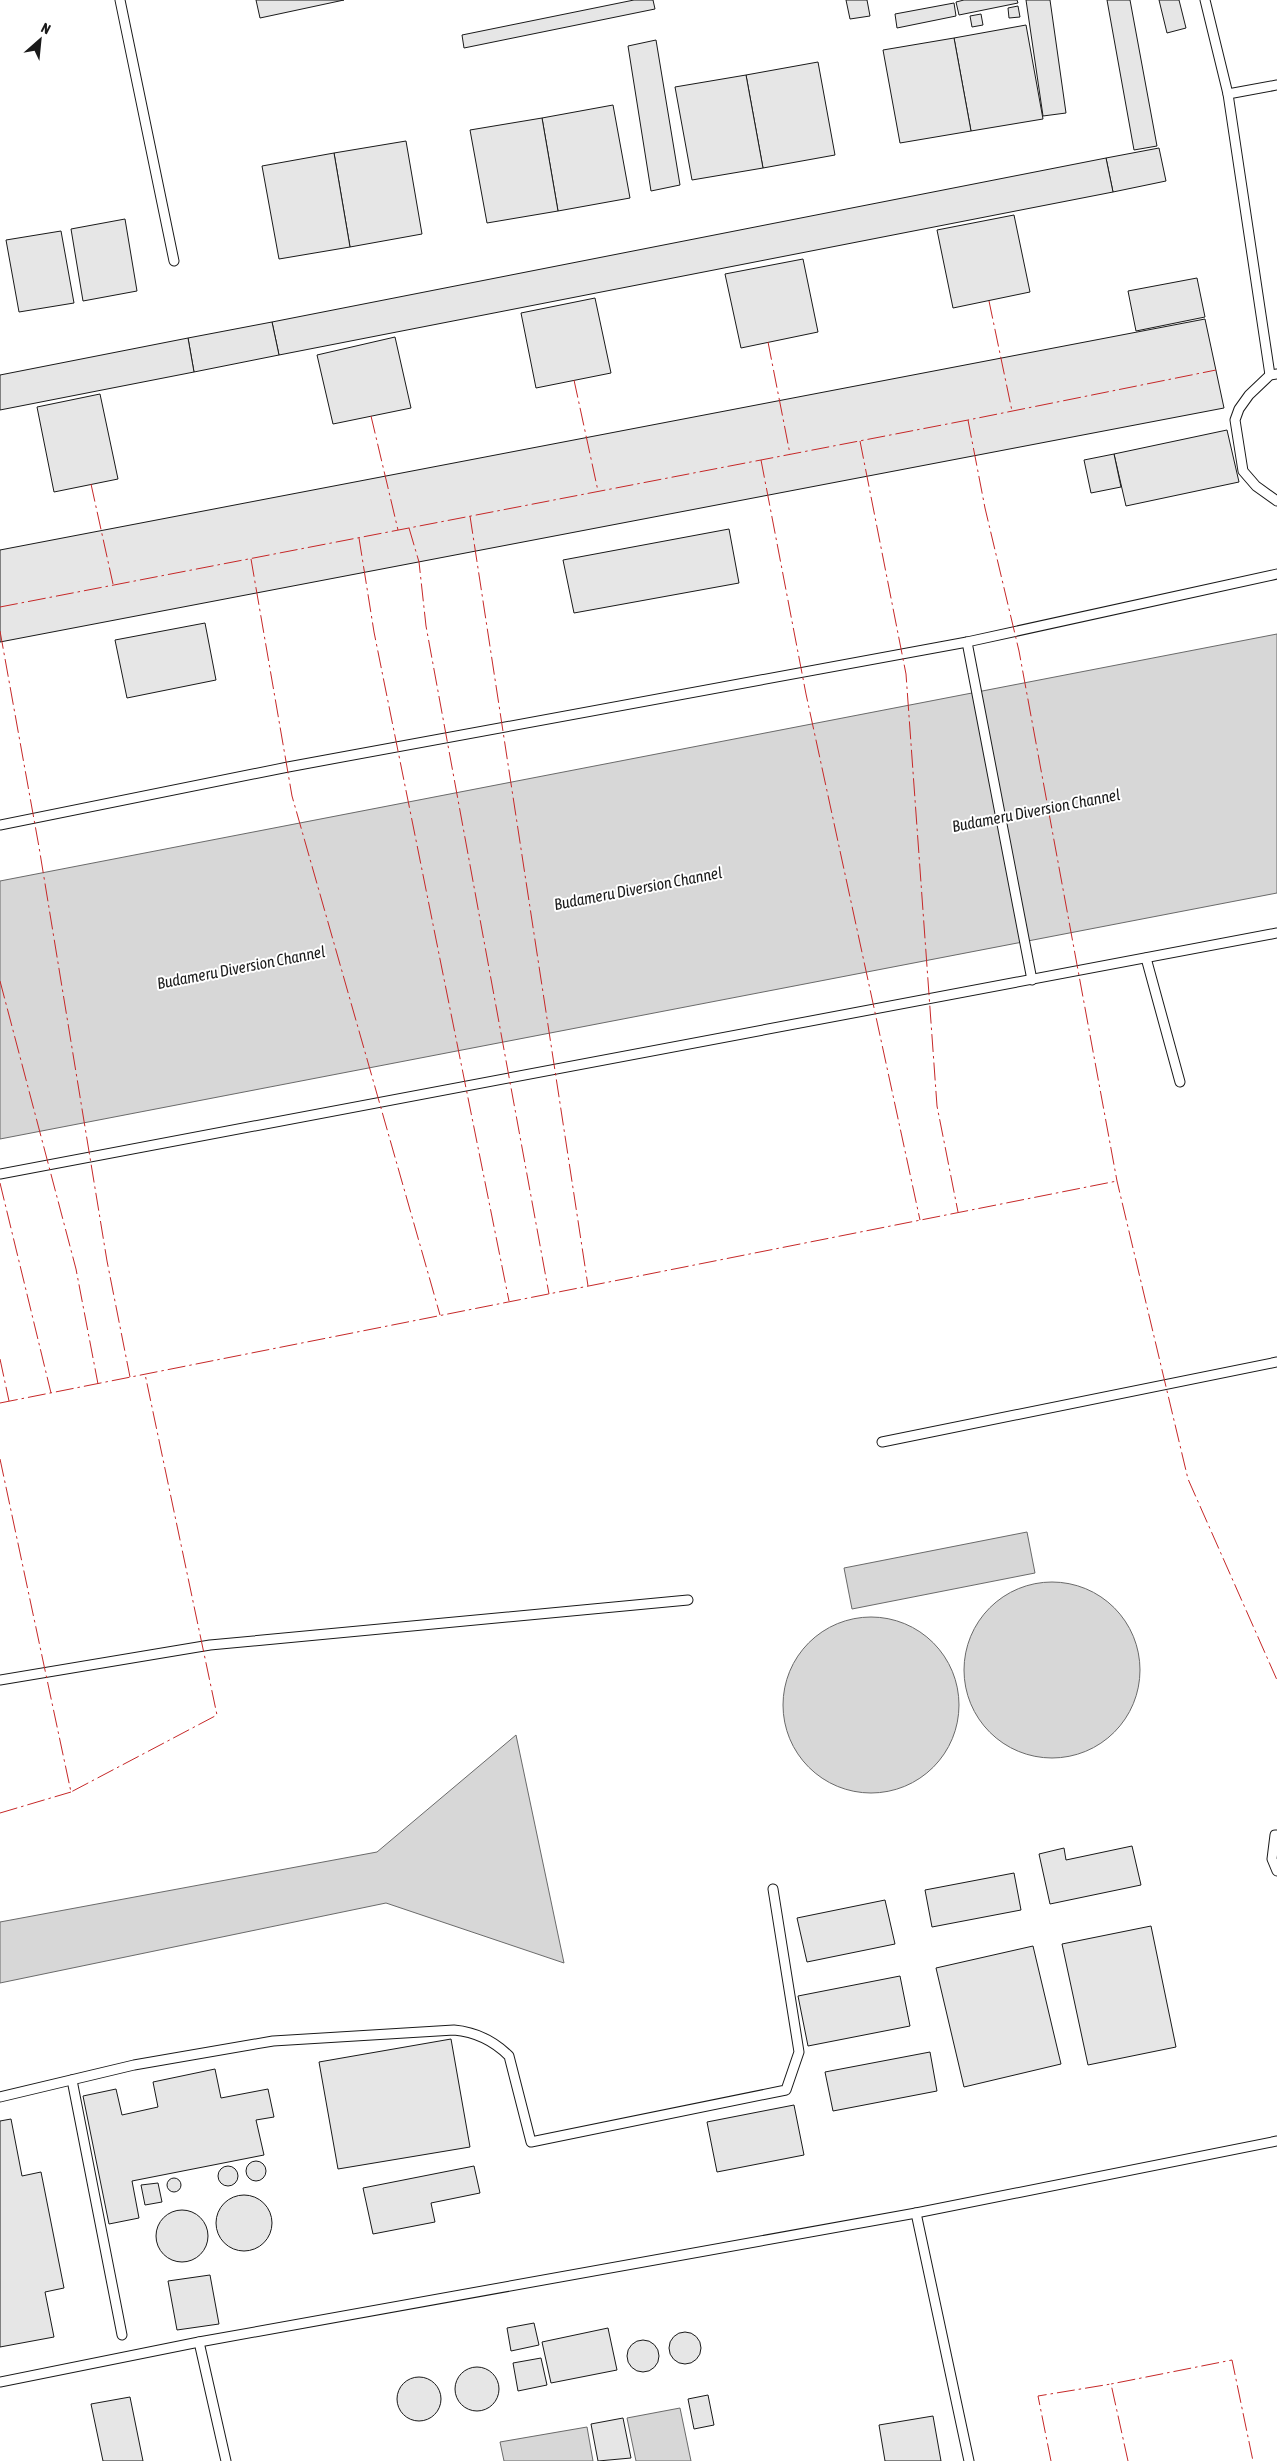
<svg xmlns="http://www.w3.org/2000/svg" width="1277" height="2461" font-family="'Asap Condensed',sans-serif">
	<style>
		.water { fill: #d7d7d7; stroke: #6a6a6a }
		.building { fill: #e6e6e6; stroke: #1a1a1a }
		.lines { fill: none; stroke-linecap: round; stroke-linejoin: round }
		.service-casing { stroke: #1a1a1a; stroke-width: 11 }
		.service { stroke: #fff; stroke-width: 9 }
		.power { stroke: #c62828; stroke-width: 1; stroke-dasharray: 18 4 2.5 4; stroke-linecap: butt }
		.labels { text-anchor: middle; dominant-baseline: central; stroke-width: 4; stroke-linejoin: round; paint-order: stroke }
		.water-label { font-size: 16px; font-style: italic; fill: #1a1a1a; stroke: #fff }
	</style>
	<rect width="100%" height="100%" fill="#fff"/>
	<g class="water">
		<polygon points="1277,634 1277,893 0,1139 0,881"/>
		<polygon points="1027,1532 1035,1573 852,1609 844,1568"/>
		<circle cx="1052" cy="1670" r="88"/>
		<circle cx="871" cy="1705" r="88"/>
		<polygon points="516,1735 564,1963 386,1903 0,1983 0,1922 377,1852"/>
		<polygon points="680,2408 691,2461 636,2461 627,2418"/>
		<polygon points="587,2427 593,2461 504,2461 500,2442"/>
	</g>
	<g class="building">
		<polygon points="256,0 344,0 260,18"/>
		<polygon points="634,0 653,0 655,9 464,48 462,35"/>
		<polygon points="846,0 867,0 870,16 850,19"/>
		<polygon points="964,0 1017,0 1018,3 959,15 956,2"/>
		<polygon points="1026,0 1050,0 1066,113 1043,116"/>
		<polygon points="1107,0 1130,0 1157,146 1134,150"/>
		<polygon points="1159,0 1179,0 1186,28 1167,33"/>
		<polygon points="954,3 956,16 897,28 895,14"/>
		<polygon points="1018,6 1020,17 1009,18 1008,8"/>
		<polygon points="981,14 983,25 972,27 970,16"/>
		<polygon points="1026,25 1043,119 971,131 954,38"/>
		<polygon points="954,38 971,131 900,143 883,50"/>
		<polygon points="656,40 680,185 651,191 628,46"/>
		<polygon points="818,62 835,155 763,168 746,75"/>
		<polygon points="746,75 763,168 692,180 675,87"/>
		<polygon points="613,105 630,198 558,211 542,118"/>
		<polygon points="542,118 558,211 487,223 470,130"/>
		<polygon points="406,141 422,234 350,247 334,153"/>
		<polygon points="1159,148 1166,181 1113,192 1106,158"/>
		<polygon points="334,153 350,247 279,259 262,166"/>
		<polygon points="1106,158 1113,192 279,355 272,322"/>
		<polygon points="1014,215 1030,292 953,308 937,230"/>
		<polygon points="125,219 137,291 83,301 71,229"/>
		<polygon points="61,231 74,303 19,312 6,240"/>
		<polygon points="803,259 818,332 741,348 725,274"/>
		<polygon points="1197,278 1205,317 1136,331 1128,291"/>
		<polygon points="595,298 611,373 536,388 521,313"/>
		<polygon points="1205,319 1224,408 0,642 0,550"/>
		<polygon points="272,322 279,355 194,372 188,338"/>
		<polygon points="395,337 411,408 333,424 317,355"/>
		<polygon points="188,338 194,372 0,410 0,375"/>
		<polygon points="100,394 118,479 54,492 37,407"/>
		<polygon points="1227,430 1239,482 1126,506 1114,454"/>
		<polygon points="1114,454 1121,487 1091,493 1084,460"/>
		<polygon points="729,529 739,583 574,613 563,560"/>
		<polygon points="205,623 216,680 127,698 115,640"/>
		<polygon points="1132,1846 1141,1885 1050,1904 1039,1854 1064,1848 1066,1860"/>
		<polygon points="1014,1873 1021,1910 932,1927 925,1890"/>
		<polygon points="885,1900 895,1944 807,1962 797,1918"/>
		<polygon points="1151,1926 1176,2047 1088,2065 1062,1944"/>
		<polygon points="1033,1946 1061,2064 964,2087 936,1968"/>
		<polygon points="900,1976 910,2026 808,2046 798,1996"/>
		<polygon points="451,2039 470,2147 338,2169 319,2062"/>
		<polygon points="930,2052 937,2091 833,2111 825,2072"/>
		<polygon points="215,2069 221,2098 268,2089 274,2117 256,2120 264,2155 132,2181 139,2218 109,2224 83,2096 116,2089 122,2115 158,2107 153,2082"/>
		<polygon points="794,2105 804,2155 717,2172 707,2122"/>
		<polygon points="11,2119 22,2176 41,2172 64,2288 45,2292 54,2337 0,2347 0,2121"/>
		<circle cx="256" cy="2171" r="10"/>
		<circle cx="228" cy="2176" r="10"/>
		<polygon points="474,2166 480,2193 431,2203 435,2222 373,2234 363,2188"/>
		<circle cx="174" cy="2185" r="7"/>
		<polygon points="158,2183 162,2202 145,2205 141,2185"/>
		<circle cx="244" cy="2223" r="28"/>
		<circle cx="182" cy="2236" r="26"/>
		<polygon points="210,2275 219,2324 177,2330 168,2281"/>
		<polygon points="534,2323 539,2345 511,2351 507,2328"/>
		<polygon points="608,2328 617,2370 551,2383 542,2342"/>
		<circle cx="685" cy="2348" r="16"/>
		<circle cx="643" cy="2356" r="16"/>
		<polygon points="541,2358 547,2385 518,2391 513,2363"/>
		<circle cx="477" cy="2389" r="22"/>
		<circle cx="419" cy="2399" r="22"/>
		<polygon points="708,2395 714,2425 694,2429 688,2399"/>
		<polygon points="130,2397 143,2461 103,2461 91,2404"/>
		<polygon points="933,2416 941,2461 885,2461 879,2425"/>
		<polygon points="623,2418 631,2458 598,2461 591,2424"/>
	</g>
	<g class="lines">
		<g class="service-casing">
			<g id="service">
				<polyline points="120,0 174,261"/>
				<polyline points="1205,0 1228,94 1270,375"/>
				<polyline points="1228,94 1277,85"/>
				<polyline points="1277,374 1270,375 1249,395 1239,409 1235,420 1243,471 1256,486 1277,501"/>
				<polyline points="967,642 1032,980"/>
				<polyline points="0,825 288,767 967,642 1277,574"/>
				<polyline points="1146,958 1180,1082"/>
				<polyline points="0,1174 1277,933"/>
				<polyline points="882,1442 1277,1362"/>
				<polyline points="0,1680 210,1645 688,1600"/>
				<polyline points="1277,1835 1275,1835 1272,1859 1277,1871"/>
				<polyline points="72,2080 122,2335"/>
				<path d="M0,2097L134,2065L273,2041L454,2030C476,2032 493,2040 509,2056L531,2142L786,2090L799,2052L773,1889"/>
				<polyline points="916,2213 969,2461"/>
				<polyline points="199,2342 226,2461"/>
				<polyline points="0,2382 199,2342 916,2213 1277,2141"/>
			</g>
		</g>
		<use href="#service" class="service"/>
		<g class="power">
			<polyline points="989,301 1012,411"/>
			<polyline points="768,342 790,454"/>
			<polyline points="574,380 598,491"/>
			<polyline points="371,416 398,530"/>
			<polyline points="968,420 985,508 1019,651 1117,1181 1188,1479 1277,1680"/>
			<polyline points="860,441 906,674 937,1106 958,1212"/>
			<polyline points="761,460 806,694 920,1220"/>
			<polyline points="91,484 113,584"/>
			<polyline points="470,516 588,1286"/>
			<polyline points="409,528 419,562 426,626 549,1294"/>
			<polyline points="359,538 374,632 509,1301"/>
			<polyline points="251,559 292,796 440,1315"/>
			<polyline points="0,607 968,420 1216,370"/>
			<polyline points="0,631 39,847 107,1261 130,1377"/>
			<polyline points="0,981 76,1269 98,1384"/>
			<polyline points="0,1183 51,1393"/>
			<polyline points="0,1359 9,1401"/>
			<polyline points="0,1403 1117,1181"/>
			<polyline points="0,1459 71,1792 217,1715 145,1374"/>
			<polyline points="0,1813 71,1792"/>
			<polyline points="1051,2461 1038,2396 1111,2384"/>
			<polyline points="1128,2461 1111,2384 1232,2360 1253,2461"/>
		</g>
	</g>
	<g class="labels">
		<g class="water-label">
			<text transform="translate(1036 810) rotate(-11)">Budameru Diversion Channel</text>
			<text transform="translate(638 888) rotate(-11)">Budameru Diversion Channel</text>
			<text transform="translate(241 967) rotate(-11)">Budameru Diversion Channel</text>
		</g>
	</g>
	<g transform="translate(40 40) rotate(27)" stroke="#ffffff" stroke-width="4" paint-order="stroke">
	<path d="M0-4L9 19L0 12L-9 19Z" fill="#1a1a1a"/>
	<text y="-8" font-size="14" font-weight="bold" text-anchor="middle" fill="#1a1a1a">N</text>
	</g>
</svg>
